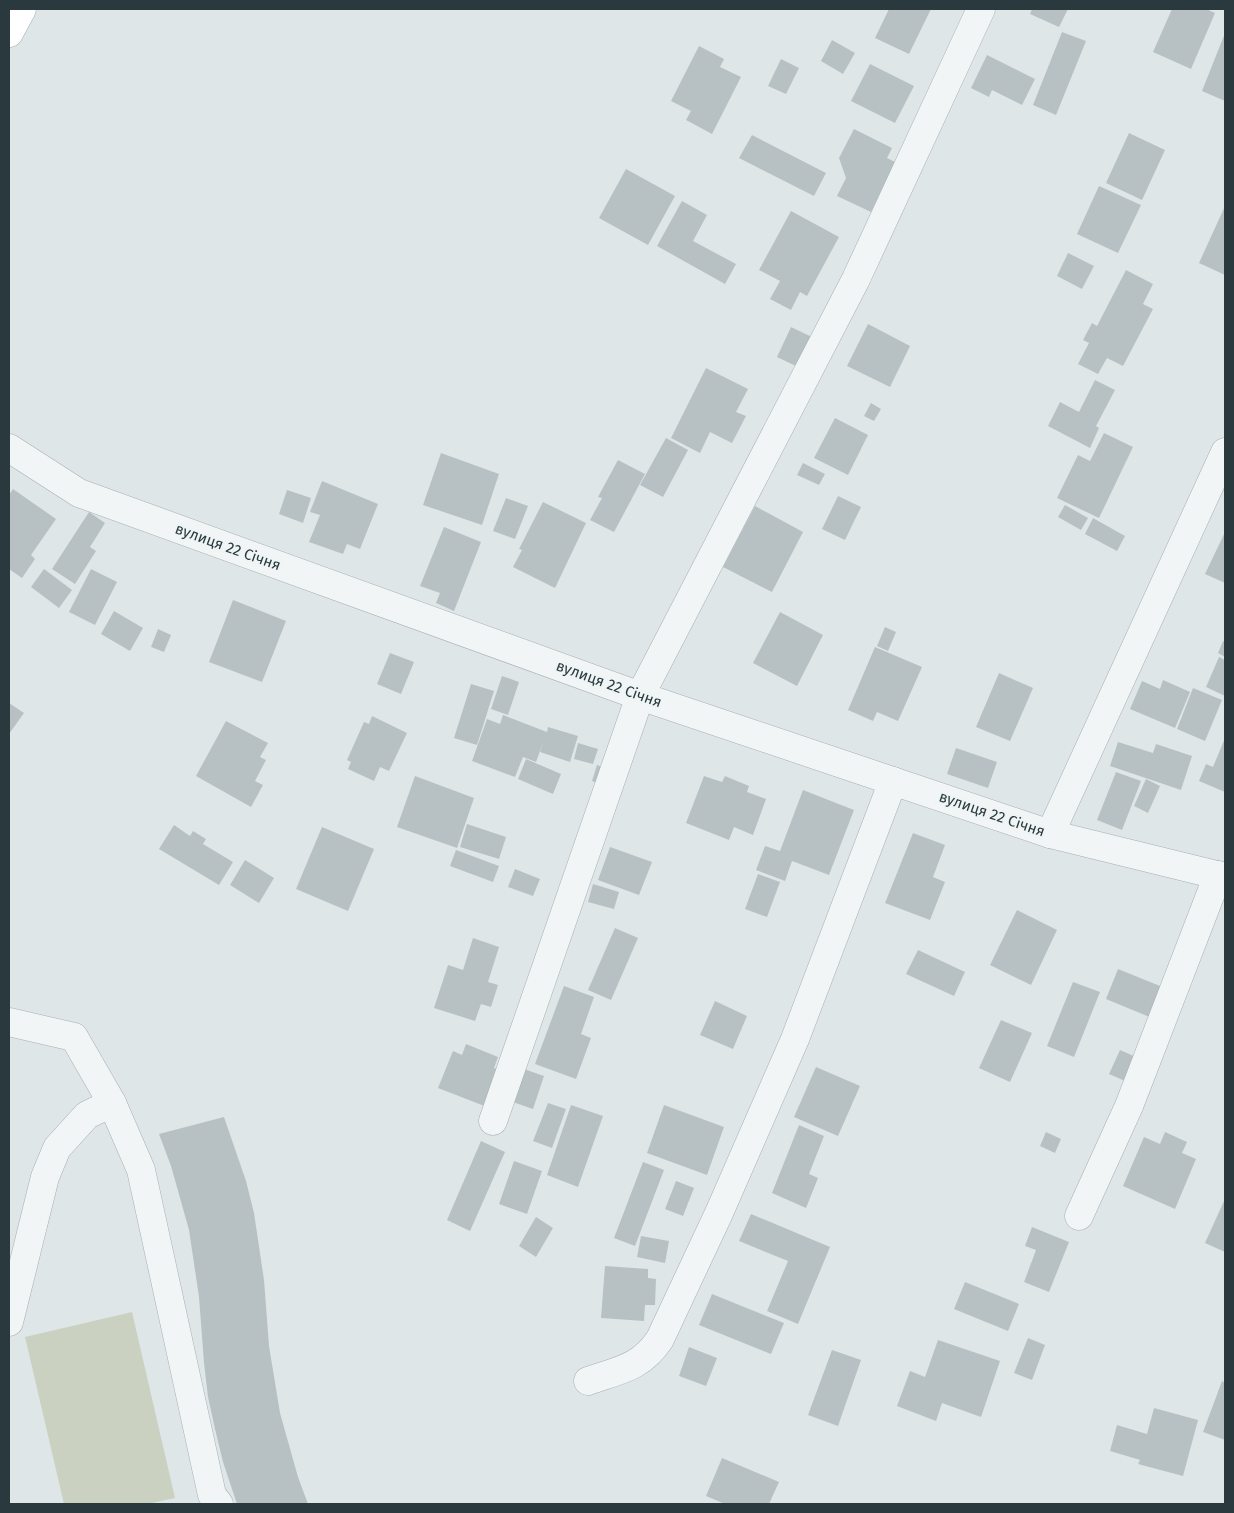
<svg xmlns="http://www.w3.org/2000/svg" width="1234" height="1513" font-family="'Fira Sans',sans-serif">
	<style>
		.green { fill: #cbd1c1 }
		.building { fill: #b7c1c4 }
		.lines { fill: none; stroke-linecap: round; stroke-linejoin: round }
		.minor-casing { stroke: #a5afb2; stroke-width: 29 }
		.major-casing { stroke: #9faeb3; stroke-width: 29 }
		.minor { stroke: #f2f5f6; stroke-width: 28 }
		.major { stroke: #fff; stroke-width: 28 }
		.labels { text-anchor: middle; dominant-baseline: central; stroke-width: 5; stroke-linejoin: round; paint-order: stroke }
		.street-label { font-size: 15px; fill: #29393e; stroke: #eff4f5 }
	</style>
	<rect width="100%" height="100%" fill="#dfe6e8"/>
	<polygon class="green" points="132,1312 175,1498 147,1504 64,1504 25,1337"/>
	<g class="building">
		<polygon points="889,9 931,9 909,54 875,38"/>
		<polygon points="1032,9 1068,9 1059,27 1030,14"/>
		<polygon points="1172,9 1206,9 1215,13 1191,69 1153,52"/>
		<polygon points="1062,32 1086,41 1056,115 1033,105"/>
		<polygon points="1225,33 1225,101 1202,91"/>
		<polygon points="832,40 855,53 843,74 821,61"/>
		<polygon points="699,46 724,59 720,67 741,77 712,134 686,120 691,111 671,101"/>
		<polygon points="987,55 1035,79 1022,105 992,90 989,97 971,88"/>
		<polygon points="781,59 799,68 786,94 768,86"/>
		<polygon points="870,64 914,86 895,123 851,101"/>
		<polygon points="854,129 892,148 887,158 895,162 871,212 837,196 846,178 839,158"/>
		<polygon points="1129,133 1165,150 1142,200 1106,183"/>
		<polygon points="752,135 826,173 814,196 739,158"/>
		<polygon points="626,169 675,196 648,245 599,218"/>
		<polygon points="1099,186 1141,205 1118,253 1077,234"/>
		<polygon points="682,201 707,215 693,241 736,264 725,284 657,246"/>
		<polygon points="1225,206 1225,275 1199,263"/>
		<polygon points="791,211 839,237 807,296 800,292 791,310 770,299 780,281 759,270"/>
		<polygon points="1068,253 1094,266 1082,289 1057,276"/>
		<polygon points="1126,270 1153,284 1143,304 1153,309 1123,366 1107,358 1098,374 1078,364 1089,343 1083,340 1092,323 1097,326"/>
		<polygon points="868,324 910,346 890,387 847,366"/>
		<polygon points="791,327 814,338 800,368 777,357"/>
		<polygon points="706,368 748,389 736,412 746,416 732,443 710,432 700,453 671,438"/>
		<polygon points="1095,380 1115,390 1096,426 1099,428 1090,448 1048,426 1060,402 1079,412"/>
		<polygon points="871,403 881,409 874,421 864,416"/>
		<polygon points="835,418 868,435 848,475 814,458"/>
		<polygon points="1104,433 1133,447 1099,518 1057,498 1078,455 1090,461"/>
		<polygon points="666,438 688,450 663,497 640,485"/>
		<polygon points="441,453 499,474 482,525 423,505"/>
		<polygon points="618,460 645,474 614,532 590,520 602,498 598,497"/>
		<polygon points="803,463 825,474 819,485 797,475"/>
		<polygon points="322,481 378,504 360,549 347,544 343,554 309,542 320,515 310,512"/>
		<polygon points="13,489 56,519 31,555 35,559 22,578 9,569 9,495"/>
		<polygon points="287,490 311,498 303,523 279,514"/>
		<polygon points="838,496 861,507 845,540 822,529"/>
		<polygon points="506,498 528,506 515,539 493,531"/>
		<polygon points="543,502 586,523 555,588 513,567 522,550 519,549"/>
		<polygon points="1065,505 1088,518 1081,530 1058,517"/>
		<polygon points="755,506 803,532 772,592 723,567"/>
		<polygon points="89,512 105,523 90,547 96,551 75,584 52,569"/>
		<polygon points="1093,518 1125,536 1117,551 1085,534"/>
		<polygon points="444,527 481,542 454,611 436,603 440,593 420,586"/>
		<polygon points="1225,532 1225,583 1205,574"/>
		<polygon points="44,569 72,590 59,608 31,587"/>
		<polygon points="91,569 117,582 95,625 69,612"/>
		<polygon points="233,600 286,621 262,682 209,662"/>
		<polygon points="114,611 143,628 130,651 101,634"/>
		<polygon points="780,612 823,635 797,686 753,663"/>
		<polygon points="885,627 896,632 888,651 877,646"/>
		<polygon points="158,629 171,635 164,652 151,647"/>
		<polygon points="1223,641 1225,642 1225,657 1218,653"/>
		<polygon points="875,647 922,667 898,721 877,712 873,721 848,710"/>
		<polygon points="390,653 414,662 401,694 377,684"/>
		<polygon points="1219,657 1225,660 1225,696 1206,687"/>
		<polygon points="999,673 1033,688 1010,741 976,727"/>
		<polygon points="502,676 519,682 508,715 491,709"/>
		<polygon points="1163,680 1190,692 1175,728 1130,709 1142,681 1160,689"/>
		<polygon points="471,684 494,691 477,745 454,738"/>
		<polygon points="1193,688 1222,700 1205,741 1177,729"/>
		<polygon points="9,703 24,713 9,734"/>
		<polygon points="503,715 547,732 548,727 578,736 570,762 540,752 544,740 536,762 523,757 515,777 472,761 487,719 500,724"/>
		<polygon points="372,716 407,733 389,771 380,767 374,781 348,769 351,762 347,760 364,722 369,724"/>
		<polygon points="226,721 268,743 260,757 266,760 255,781 263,785 251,807 196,776"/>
		<polygon points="1225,738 1225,792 1199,781 1206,764 1213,767"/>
		<polygon points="1118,742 1153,753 1156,744 1192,756 1181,790 1110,766"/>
		<polygon points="578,743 598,749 593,764 574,759"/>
		<polygon points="956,748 997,762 988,788 947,774"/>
		<polygon points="526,759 561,774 553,794 518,779"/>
		<polygon points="597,765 607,769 602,785 592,781"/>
		<polygon points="1116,772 1141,781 1122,830 1097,820"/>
		<polygon points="415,776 474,798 457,848 397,827"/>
		<polygon points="704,776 722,782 725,776 749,786 747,792 766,799 753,835 734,827 729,840 686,823"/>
		<polygon points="1146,779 1160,786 1148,813 1134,806"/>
		<polygon points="803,790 854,810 829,875 792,861 785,881 756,870 765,846 780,851"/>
		<polygon points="467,824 506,837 499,859 460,847"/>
		<polygon points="174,825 190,836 193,831 206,839 203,844 233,862 219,885 159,849"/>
		<polygon points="322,827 374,849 348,911 296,889"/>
		<polygon points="913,833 945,845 933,877 945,882 930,920 885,903"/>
		<polygon points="610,847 652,862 639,895 598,880"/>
		<polygon points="456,850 499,866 493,882 450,866"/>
		<polygon points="245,860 274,878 259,903 230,885"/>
		<polygon points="515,869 540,879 533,896 508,887"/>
		<polygon points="758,874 780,882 767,917 745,909"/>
		<polygon points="593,884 619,892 614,909 588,902"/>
		<polygon points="1017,910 1057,930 1031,985 990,965"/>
		<polygon points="615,928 638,938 611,1000 588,990"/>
		<polygon points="473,938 499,947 488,982 498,985 491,1007 481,1004 475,1021 434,1008 448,965 463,970"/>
		<polygon points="918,950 965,972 954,996 906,974"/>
		<polygon points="1118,969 1165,988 1152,1018 1106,999"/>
		<polygon points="1073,982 1100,992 1074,1057 1047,1046"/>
		<polygon points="564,986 594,997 581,1034 591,1038 576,1079 535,1064"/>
		<polygon points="715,1001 747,1016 733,1049 700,1035"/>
		<polygon points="1001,1020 1032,1033 1010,1082 979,1068"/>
		<polygon points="466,1044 498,1057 494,1068 502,1071 487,1107 438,1088 453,1051 462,1055"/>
		<polygon points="1120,1050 1136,1057 1125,1081 1109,1074"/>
		<polygon points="816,1067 860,1086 838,1136 794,1117"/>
		<polygon points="521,1068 544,1076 533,1109 510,1101"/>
		<polygon points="548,1103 566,1109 552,1148 533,1141"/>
		<polygon points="571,1105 603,1116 578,1187 547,1175"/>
		<polygon points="664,1105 724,1127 707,1175 647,1153"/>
		<polygon points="224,1117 246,1181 254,1213 264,1280 269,1346 280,1413 298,1477 308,1504 237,1504 223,1462 215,1429 208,1397 204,1363 199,1297 189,1230 171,1166 159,1134"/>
		<polygon points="799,1125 824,1136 809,1174 818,1178 806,1208 772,1193"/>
		<polygon points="1046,1132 1061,1139 1055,1153 1040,1146"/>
		<polygon points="1165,1132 1187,1142 1182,1153 1196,1159 1175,1209 1123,1186 1144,1137 1160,1144"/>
		<polygon points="481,1141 505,1152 470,1231 447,1220"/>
		<polygon points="514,1161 542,1171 527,1214 499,1204"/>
		<polygon points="643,1162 664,1170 635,1246 614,1238"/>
		<polygon points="676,1181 694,1188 683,1216 665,1209"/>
		<polygon points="1224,1201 1225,1202 1225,1252 1205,1243"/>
		<polygon points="751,1214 830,1247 798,1324 767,1311 788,1261 739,1241"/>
		<polygon points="536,1217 553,1228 536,1257 519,1246"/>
		<polygon points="1032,1227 1069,1242 1049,1292 1024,1282 1036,1250 1025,1246"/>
		<polygon points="641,1236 669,1241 665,1263 637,1257"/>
		<polygon points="605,1266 648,1269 648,1278 656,1279 655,1305 645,1305 644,1321 601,1318"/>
		<polygon points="965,1282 1019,1304 1008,1331 954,1309"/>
		<polygon points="712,1294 784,1323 771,1354 699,1325"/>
		<polygon points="1028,1338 1045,1345 1032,1380 1014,1373"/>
		<polygon points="938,1340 1000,1361 981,1417 942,1403 936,1421 897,1406 910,1371 925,1377"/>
		<polygon points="689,1347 717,1358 706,1386 679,1376"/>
		<polygon points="832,1350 861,1360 838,1426 808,1415"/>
		<polygon points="1222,1381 1225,1383 1225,1440 1203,1432"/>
		<polygon points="1154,1408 1198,1420 1183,1476 1138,1464 1140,1460 1110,1451 1117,1425 1147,1434"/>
		<polygon points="722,1458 779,1482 769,1504 725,1504 706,1496"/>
	</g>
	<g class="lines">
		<g class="minor-casing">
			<g id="minor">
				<polyline points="9,448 79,493 640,696 1050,834 1225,877"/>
				<polyline points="1050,834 1225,452"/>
				<polyline points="9,1022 74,1037 112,1103 141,1170 212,1495 219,1504"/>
				<polyline points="493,1121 640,696 856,279 981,9"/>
				<polyline points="1079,1216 1129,1106 1218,875"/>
				<polyline points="9,1322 45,1177 57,1148 87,1115 112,1103"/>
				<path d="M588,1381C619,1370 641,1368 660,1339L719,1213L795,1039L893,781"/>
			</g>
		</g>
		<g class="major-casing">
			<polyline id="major" points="9,33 22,9"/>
		</g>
		<use href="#minor" class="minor"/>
		<use href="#major" class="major"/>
	</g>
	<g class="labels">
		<g class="street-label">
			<text transform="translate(228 547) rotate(20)">вулиця 22 Січня</text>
			<text transform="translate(609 684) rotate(20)">вулиця 22 Січня</text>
			<text transform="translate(992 814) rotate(19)">вулиця 22 Січня</text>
		</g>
	</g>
	<rect width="1234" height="1513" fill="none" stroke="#29393e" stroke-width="20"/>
</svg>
